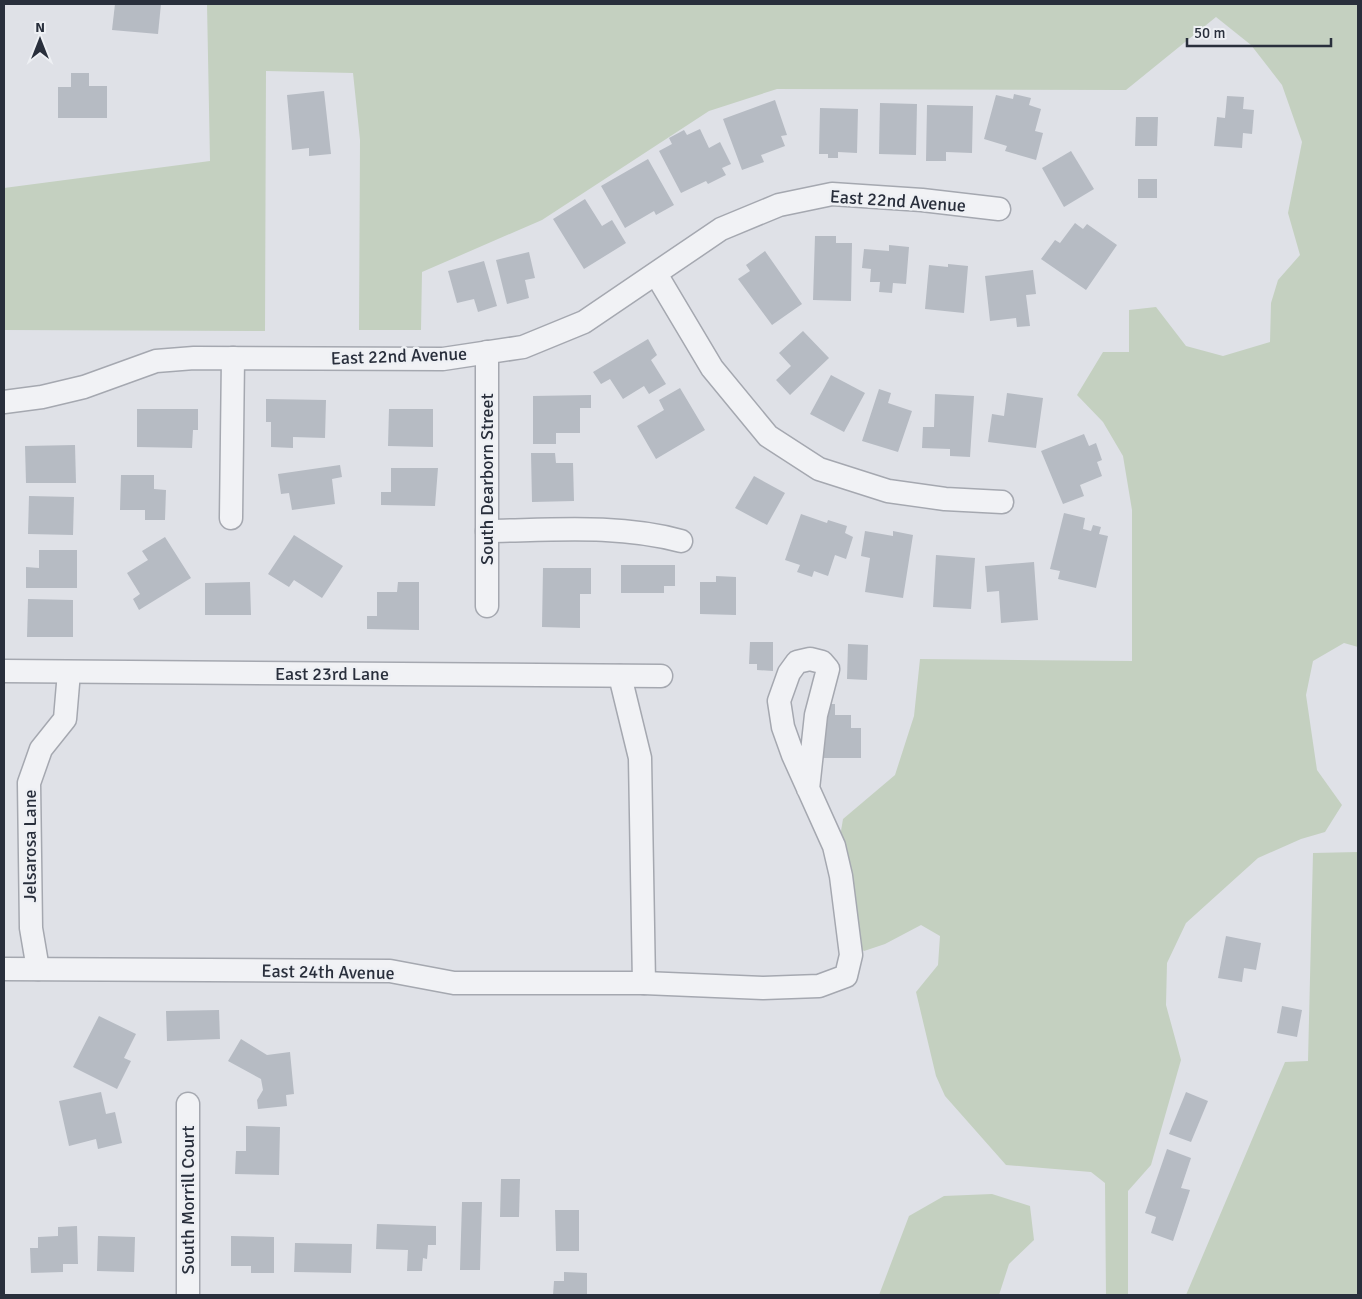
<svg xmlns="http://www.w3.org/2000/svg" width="1362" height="1299" font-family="Signika,sans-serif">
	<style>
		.green { fill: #c4d0c0 }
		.building { fill: #b6bbc3 }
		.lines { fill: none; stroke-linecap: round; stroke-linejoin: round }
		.minor-casing { stroke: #a5a8b0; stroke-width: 25 }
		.minor { stroke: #f1f2f5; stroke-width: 22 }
		.labels { text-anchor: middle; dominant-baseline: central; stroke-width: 5; stroke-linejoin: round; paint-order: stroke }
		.street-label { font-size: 18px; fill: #292f3c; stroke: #eef0f4 }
	</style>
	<rect width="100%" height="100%" fill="#dfe1e7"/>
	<g class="green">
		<polygon points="207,4 1358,4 1358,647 1344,643 1313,661 1306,695 1317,770 1342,805 1325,832 1301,839 1258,858 1186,923 1167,963 1166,1005 1181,1060 1151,1165 1128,1191 1128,1295 1106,1295 1105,1183 1091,1172 1006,1165 945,1096 936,1076 916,992 938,965 940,936 921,925 885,944 864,951 855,944 839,843 843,819 895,775 914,716 920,659 1132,661 1132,510 1123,456 1103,422 1077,395 1103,352 1129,352 1129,310 1156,307 1186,346 1223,356 1270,342 1271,303 1278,280 1300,255 1288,213 1302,142 1282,85 1251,45 1216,17 1126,90 777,89 709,111 542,220 422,272 421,330 359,330 360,140 353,73 266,71 265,331 4,330 4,188 210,161"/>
		<polygon points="1358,852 1358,1295 1186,1295 1285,1062 1308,1061 1313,853"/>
		<polygon points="992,1194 1030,1206 1034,1240 1009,1264 999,1295 879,1295 909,1216 944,1196"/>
	</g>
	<g class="building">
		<polygon points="115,4 161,4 158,34 112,30"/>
		<polygon points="71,73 89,73 89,86 107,86 107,118 58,118 58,87 71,87"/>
		<polygon points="324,91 331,154 309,156 309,148 292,150 287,95"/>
		<polygon points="1014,94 1031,98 1029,105 1041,109 1035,131 1043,133 1036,160 1005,151 1007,146 984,139 996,95 1013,99"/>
		<polygon points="1227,96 1244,97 1243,109 1254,110 1252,134 1243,133 1242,148 1214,146 1217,117 1225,118"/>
		<polygon points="775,100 787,135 781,136 785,146 761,155 764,162 742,170 723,119"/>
		<polygon points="880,103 917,104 916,155 879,154"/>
		<polygon points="927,105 973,106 972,153 946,152 946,161 926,161"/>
		<polygon points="820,108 858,109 857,153 838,152 838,158 828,158 828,154 819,154"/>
		<polygon points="1136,117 1158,117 1157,146 1135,146"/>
		<polygon points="700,129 709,148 720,142 731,164 722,168 726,175 708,184 706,181 681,193 659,151 672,144 669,138 684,130 687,135"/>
		<polygon points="1071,151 1094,189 1064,207 1042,168"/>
		<polygon points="648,159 674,205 656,215 654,211 625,228 601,186"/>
		<rect x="1138" y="179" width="19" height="19"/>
		<polygon points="585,199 602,226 612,220 626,243 584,269 553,219"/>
		<polygon points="1075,223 1083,229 1087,224 1117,245 1086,290 1041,259 1055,240 1060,243"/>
		<polygon points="815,236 836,236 836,243 852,243 851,301 813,300"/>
		<polygon points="889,245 909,247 906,284 893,283 892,293 879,292 880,282 870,282 871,269 862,268 864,249 889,251"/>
		<polygon points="765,251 802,304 772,325 738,279 750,271 746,265"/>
		<polygon points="529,252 535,278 525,280 529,298 507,304 496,260"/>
		<polygon points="484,261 497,306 478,312 474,299 457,303 448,271"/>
		<polygon points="948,264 968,266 964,313 925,309 929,265 948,267"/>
		<polygon points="1033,270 1036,294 1026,295 1030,326 1017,327 1016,318 990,321 985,276"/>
		<polygon points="803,331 829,358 790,395 776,380 791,366 779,353"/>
		<polygon points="648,339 657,355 651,360 666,384 649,394 644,386 623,399 610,379 601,384 593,372"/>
		<polygon points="831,375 865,393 844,432 810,414"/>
		<polygon points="680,388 705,430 656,459 637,426 664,410 659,400"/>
		<polygon points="879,389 891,393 888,403 912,411 898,452 862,441"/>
		<polygon points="1007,393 1043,398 1036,448 988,442 992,414 1004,416"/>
		<polygon points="935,394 974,396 970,457 950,456 950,449 922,448 923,427 934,427"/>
		<polygon points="591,395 591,408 580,408 580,433 556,433 556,444 533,444 533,396"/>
		<polygon points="266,399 326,400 325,438 293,437 293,448 271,447 271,422 266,422"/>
		<polygon points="137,409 198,409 198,430 193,430 192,448 137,447"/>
		<polygon points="389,409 433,409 433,447 388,446"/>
		<polygon points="1084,434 1089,446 1096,443 1102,460 1097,462 1102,476 1080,485 1084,496 1063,504 1041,451"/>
		<polygon points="75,445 76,483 26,483 25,446"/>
		<polygon points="531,453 555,453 556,463 573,463 574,501 532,502"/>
		<polygon points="340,465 342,477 332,479 335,504 292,510 289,493 281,494 278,474"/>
		<polygon points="391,468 438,468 435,506 381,505 381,492 391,492"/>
		<polygon points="121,475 154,475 154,489 166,490 165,520 145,520 145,510 120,510"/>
		<polygon points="754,476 785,493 767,525 735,508"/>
		<polygon points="29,496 74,497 73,535 28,534"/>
		<polygon points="1064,513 1085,518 1083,529 1091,531 1093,525 1101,527 1099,534 1108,536 1096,588 1058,579 1060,571 1050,569"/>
		<polygon points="801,514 827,523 828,520 847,526 845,533 853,537 846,559 835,555 828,576 814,571 812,577 797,572 800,565 785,560"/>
		<polygon points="865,531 893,536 893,531 913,535 903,598 865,592 870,558 861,556"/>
		<polygon points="294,535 343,566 322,598 294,580 289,587 268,574"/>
		<polygon points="165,537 191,578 139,610 133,599 140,594 127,573 148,560 142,551"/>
		<polygon points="39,550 77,550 77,588 26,588 26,567 39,568"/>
		<polygon points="936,555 975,558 971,609 933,607"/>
		<polygon points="1034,562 1038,620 1001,623 999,591 987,592 985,566"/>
		<polygon points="621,565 675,565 675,586 664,586 664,593 621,593"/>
		<polygon points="543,568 591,568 591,594 580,594 580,628 542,627"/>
		<polygon points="716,576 736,577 736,615 700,614 700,582 716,582"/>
		<polygon points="250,582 251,615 205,615 205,583"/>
		<polygon points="398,582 419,582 419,630 367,629 367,616 377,616 377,592 397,592"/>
		<polygon points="28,599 73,600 73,637 27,637"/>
		<polygon points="750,642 773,642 773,671 757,670 757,664 749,664"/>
		<polygon points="848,644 868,645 867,680 847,679"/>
		<polygon points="823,704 835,704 835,715 851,715 851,728 861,728 861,758 823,758"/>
		<polygon points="1226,936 1261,943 1256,970 1244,968 1242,982 1218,978"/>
		<polygon points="1282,1006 1302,1010 1297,1037 1277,1033"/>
		<polygon points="219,1010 220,1039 167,1041 166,1011"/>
		<polygon points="99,1016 136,1034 124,1058 131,1061 117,1089 73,1067"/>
		<polygon points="241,1039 267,1055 290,1052 294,1094 286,1095 287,1106 258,1109 257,1100 263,1090 261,1079 228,1061"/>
		<polygon points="101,1092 106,1114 115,1112 122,1143 98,1149 96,1139 69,1146 59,1101"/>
		<polygon points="1186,1092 1208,1101 1191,1142 1169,1134"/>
		<polygon points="246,1126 280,1127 279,1175 235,1174 236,1151 246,1151"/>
		<polygon points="1167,1149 1191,1158 1181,1188 1190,1190 1173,1241 1151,1233 1156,1217 1145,1213"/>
		<polygon points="501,1179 520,1179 519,1217 500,1217"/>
		<polygon points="462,1202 482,1202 480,1270 460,1270"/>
		<polygon points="555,1210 579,1210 579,1251 556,1251"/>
		<polygon points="377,1224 436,1226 436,1245 428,1245 427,1259 423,1258 422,1271 407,1271 408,1250 376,1249"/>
		<polygon points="77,1226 78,1264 63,1264 63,1272 31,1273 30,1248 38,1248 38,1237 58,1236 58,1227"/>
		<polygon points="98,1236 135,1237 134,1272 97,1271"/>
		<polygon points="231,1236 274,1237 274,1273 251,1273 251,1266 231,1266"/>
		<polygon points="295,1243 352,1244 351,1273 294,1272"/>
		<polygon points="564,1272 587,1273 587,1295 553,1295 554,1281 564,1281"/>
	</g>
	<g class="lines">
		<g class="minor-casing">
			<g id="minor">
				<polyline points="656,274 712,368 768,436 819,469 888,491 945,499 1002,502"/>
				<polyline points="487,352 487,606"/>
				<polyline points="4,402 42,397 84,387 156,361 194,358 443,359 523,347 584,322 721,229 779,205 832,194 922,200 999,209"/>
				<polyline points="231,518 233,358"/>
				<path d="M487,531C553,530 618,524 681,541"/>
				<polyline points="4,671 661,676"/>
				<polyline points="620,676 640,758 644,983"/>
				<polyline points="4,969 390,971 454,983 644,983 763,988 819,986 846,976 851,955 841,876 834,846 793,755 783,727 779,701 789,673 797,662 810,659 822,662 828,669 816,715 808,789"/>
				<polyline points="38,969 31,928 29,783 41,749 65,719 69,672"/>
				<polyline points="188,1104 188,1295"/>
			</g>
		</g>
		<use href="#minor" class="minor"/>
	</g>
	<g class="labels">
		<g class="street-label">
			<text transform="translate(898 201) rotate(4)">East 22nd Avenue</text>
			<text transform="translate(399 356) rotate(-2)">East 22nd Avenue</text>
			<text transform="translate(487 479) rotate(-90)">South Dearborn Street</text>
			<text x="332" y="674">East 23rd Lane</text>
			<text transform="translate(30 846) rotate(-90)">Jelsarosa Lane</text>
			<text transform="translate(328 972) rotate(1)">East 24th Avenue</text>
			<text transform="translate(188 1200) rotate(-90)">South Morrill Court</text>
		</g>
	</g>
	<rect width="1362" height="1299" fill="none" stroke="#292f3c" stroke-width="10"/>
	<g transform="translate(40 40)" stroke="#eef0f4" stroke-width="4" paint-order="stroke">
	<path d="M0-4L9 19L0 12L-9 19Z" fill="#292f3c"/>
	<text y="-8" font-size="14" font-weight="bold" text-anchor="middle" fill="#292f3c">N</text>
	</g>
	<path d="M1187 38v8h144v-8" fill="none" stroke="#292f3c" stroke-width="2.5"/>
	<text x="1194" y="38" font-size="15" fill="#292f3c" stroke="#eef0f4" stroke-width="4" paint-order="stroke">50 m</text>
</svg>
